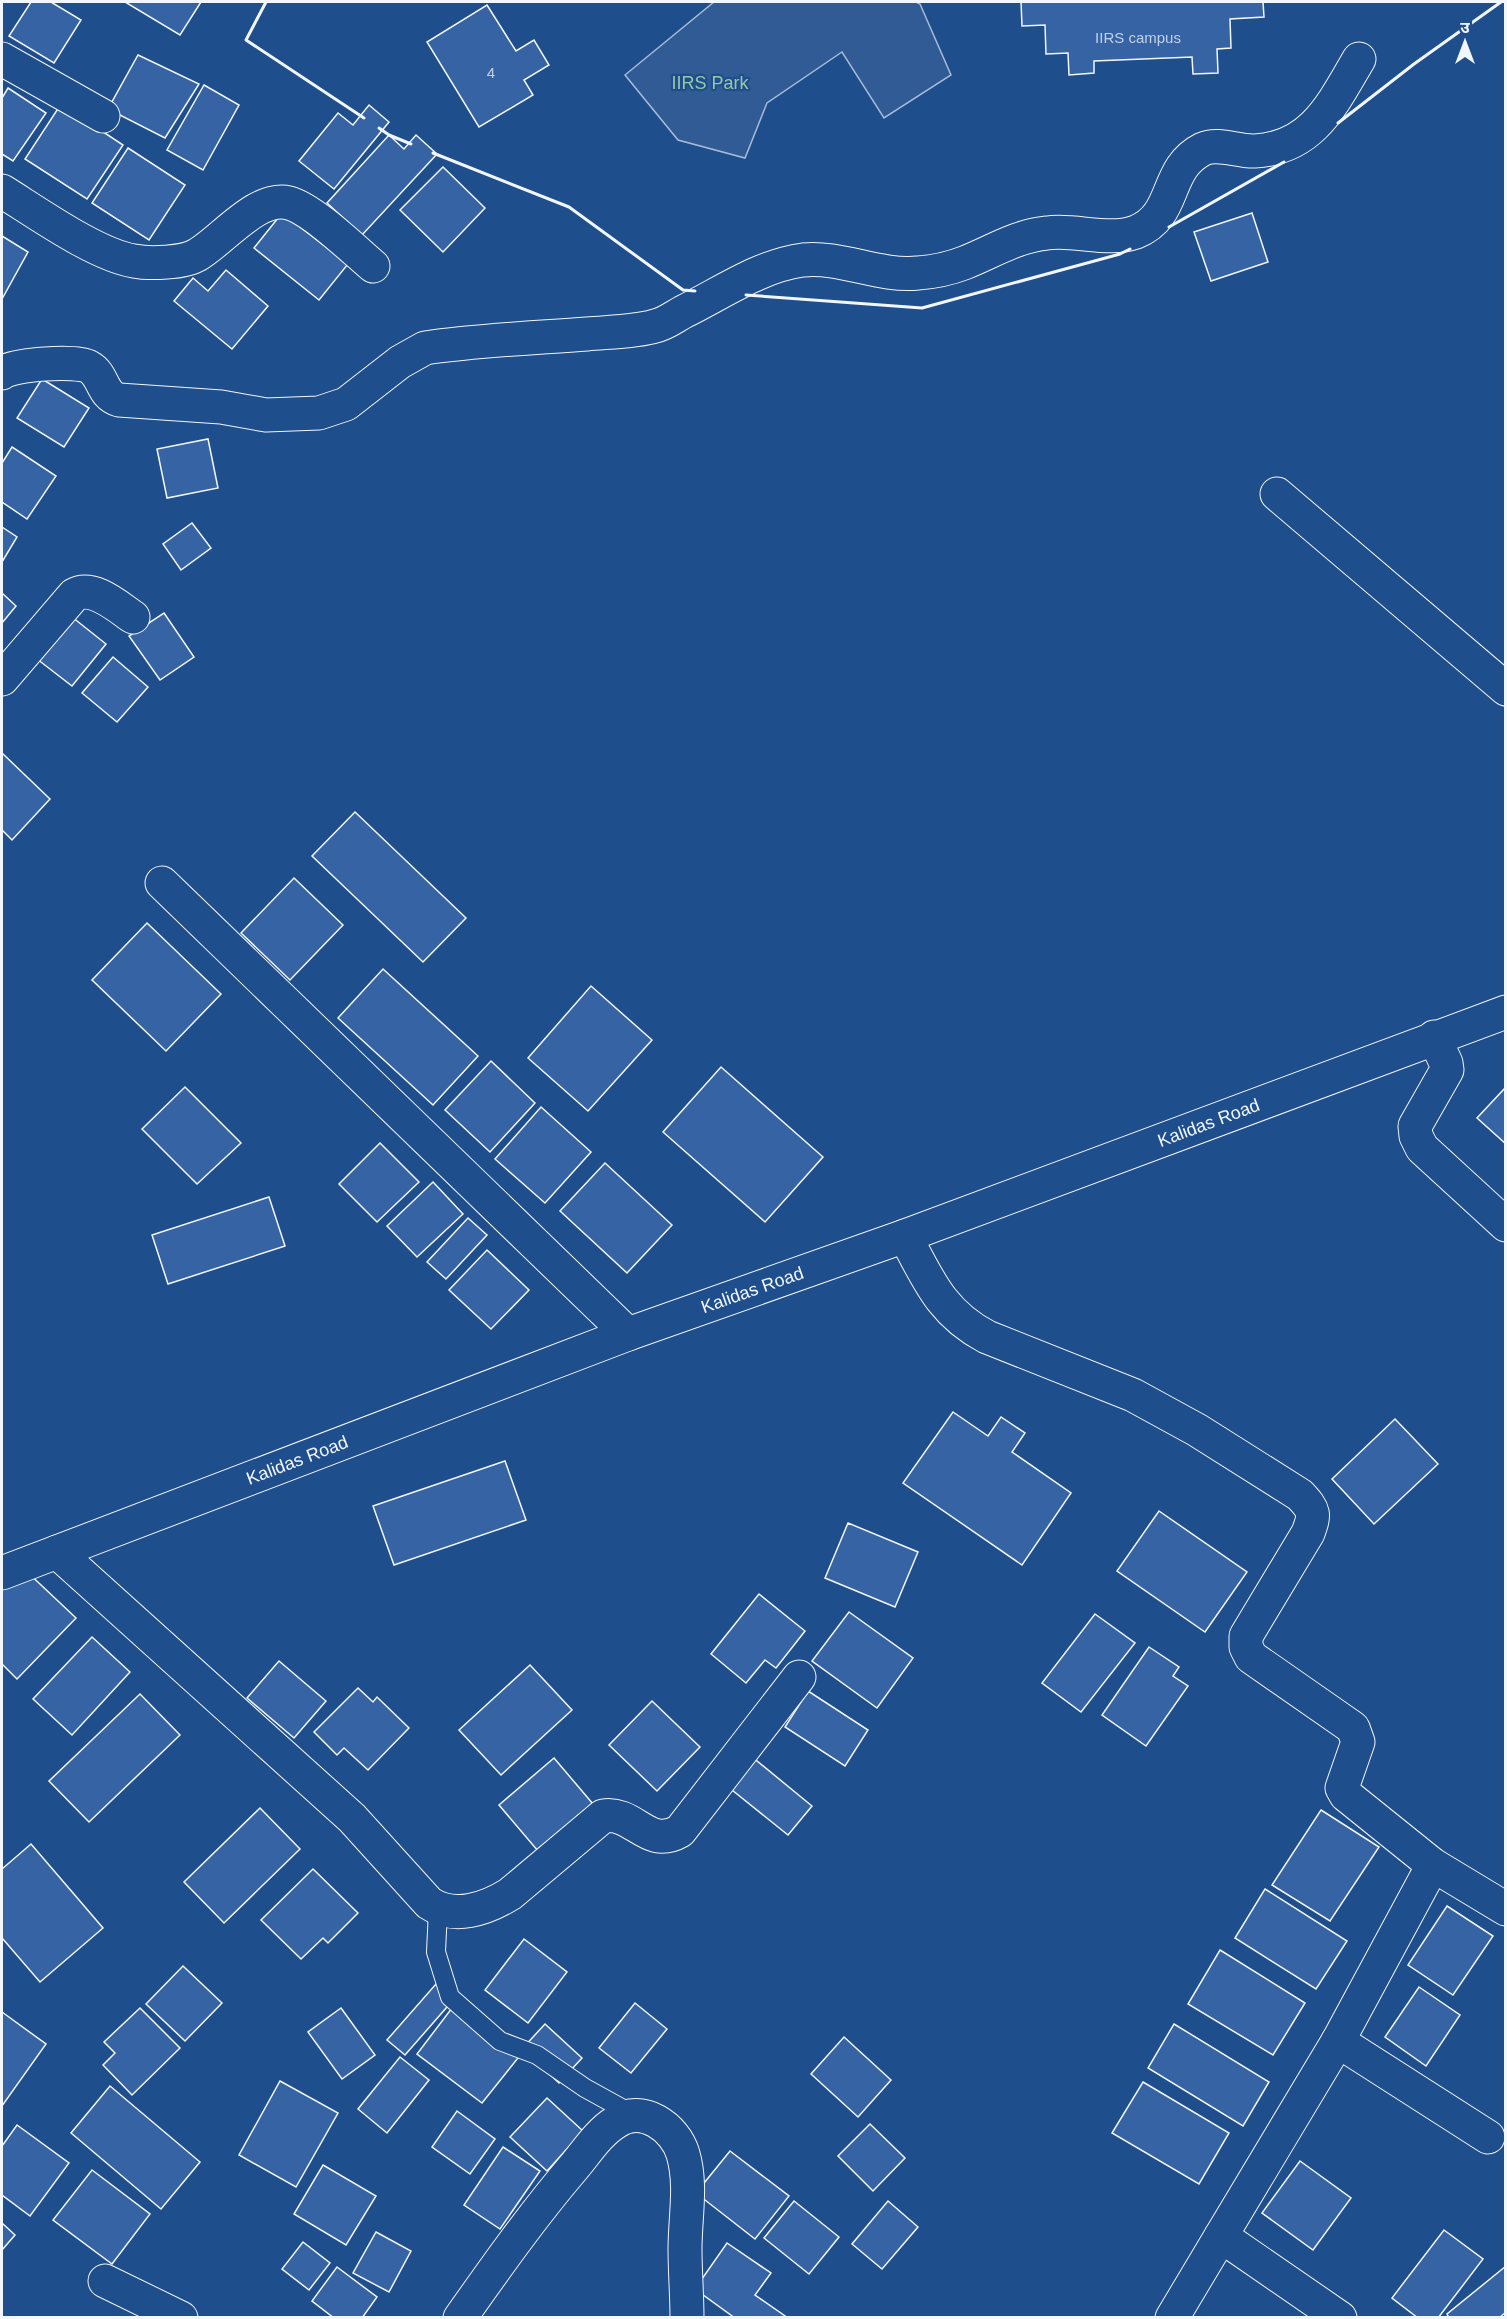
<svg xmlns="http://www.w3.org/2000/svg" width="1507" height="2319" font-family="Arial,'Noto Sans Devanagari',sans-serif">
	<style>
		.green { fill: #305b95; stroke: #a8bbd7; stroke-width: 1.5 }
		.building { fill: #3563a3; stroke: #f2f6ff; stroke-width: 1.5 }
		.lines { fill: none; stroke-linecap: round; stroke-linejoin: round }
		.service-casing { stroke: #f2f6ff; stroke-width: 20 }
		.minor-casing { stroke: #f2f6ff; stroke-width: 35 }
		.tertiary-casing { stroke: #f2f6ff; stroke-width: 35 }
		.service { stroke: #1f4e8c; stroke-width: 18 }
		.minor { stroke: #1f4e8c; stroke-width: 33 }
		.tertiary { stroke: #1f4e8c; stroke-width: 33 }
		.wall { stroke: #f2f6ff; stroke-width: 3 }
		.labels { text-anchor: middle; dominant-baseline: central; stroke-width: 4.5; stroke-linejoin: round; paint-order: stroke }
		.number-label { font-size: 15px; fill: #c3d1e8 }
		.park-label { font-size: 18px; fill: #97c8a6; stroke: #1f4e8c }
		.street-label { font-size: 18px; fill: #f2f6ff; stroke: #1f4e8c }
	</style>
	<rect width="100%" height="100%" fill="#1f4e8c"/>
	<polygon class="green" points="714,2 916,2 920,4 951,75 884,118 842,52 767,103 745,158 678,140 625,75"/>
	<g class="building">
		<polygon points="31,2 51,2 81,20 54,63 9,36"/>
		<polygon points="125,2 201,2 180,35"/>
		<polygon points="1021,2 1263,2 1264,17 1230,19 1231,48 1217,49 1218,73 1193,74 1192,57 1094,61 1094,73 1069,75 1068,53 1046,54 1045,25 1022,26"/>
		<polygon points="487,5 516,51 534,40 549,65 524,80 533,95 479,127 427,42"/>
		<polygon points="138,55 199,84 165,138 108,109"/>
		<polygon points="204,85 239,105 203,170 167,150"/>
		<polygon points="8,88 46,113 13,161 2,154 2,98"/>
		<polygon points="61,104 123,145 87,199 25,159"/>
		<polygon points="369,105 389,122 334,189 299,161 338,113 353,125"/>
		<polygon points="389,135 404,149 416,135 437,154 362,235 327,203"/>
		<polygon points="128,148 185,185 149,240 92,203"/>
		<polygon points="443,167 485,208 443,252 400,210"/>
		<polygon points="282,213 348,264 319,300 254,248"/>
		<polygon points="1252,213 1268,262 1211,281 1194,232"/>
		<polygon points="2,236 28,252 2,299"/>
		<polygon points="226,270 268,306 232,349 174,301 193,278 208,291"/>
		<polygon points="42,379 89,408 64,447 17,418"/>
		<polygon points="208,439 218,488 167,498 157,449"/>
		<polygon points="12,447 56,476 27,519 2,502 2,463"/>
		<polygon points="192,523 211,548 181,570 163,544"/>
		<polygon points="2,527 17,537 2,562"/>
		<polygon points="2,593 16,606 2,623"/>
		<polygon points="164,613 194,657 160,680 129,636"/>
		<polygon points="72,617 106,644 72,686 37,659"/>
		<polygon points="113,657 148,687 117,722 82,693"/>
		<polygon points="2,753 50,799 12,840 2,830"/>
		<polygon points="355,812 466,918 423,962 312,856"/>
		<polygon points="294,878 343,925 290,980 241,933"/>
		<polygon points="147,923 221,994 166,1051 92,980"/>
		<polygon points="383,969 478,1056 433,1105 338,1018"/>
		<polygon points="591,986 652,1040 588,1111 528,1058"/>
		<polygon points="491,1061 535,1103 490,1152 445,1110"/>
		<polygon points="721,1067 823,1157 765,1222 663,1132"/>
		<polygon points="185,1087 241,1143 197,1184 142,1129"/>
		<polygon points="1506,1087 1506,1144 1477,1118"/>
		<polygon points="541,1107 591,1152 545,1203 495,1159"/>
		<polygon points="380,1143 419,1182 377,1222 339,1184"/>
		<polygon points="605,1163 672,1225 627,1273 560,1211"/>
		<polygon points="433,1182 463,1214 417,1257 387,1226"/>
		<polygon points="269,1197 285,1246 168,1284 152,1235"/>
		<polygon points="468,1218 487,1235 446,1279 427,1262"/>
		<polygon points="487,1250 529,1290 491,1329 449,1290"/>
		<polygon points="953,1412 988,1436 1001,1417 1025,1433 1012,1452 1071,1493 1022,1565 903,1483"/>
		<polygon points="1395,1419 1438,1464 1374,1524 1332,1479"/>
		<polygon points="505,1461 526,1520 394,1565 373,1506"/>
		<polygon points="1159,1511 1247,1572 1205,1632 1117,1571"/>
		<polygon points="848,1523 918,1552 895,1607 825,1578"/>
		<polygon points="23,1568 76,1618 17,1679 2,1664 2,1590"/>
		<polygon points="759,1594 805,1631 776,1668 765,1660 746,1683 711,1654"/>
		<polygon points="849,1612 913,1658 877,1708 812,1661"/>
		<polygon points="1095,1614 1135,1643 1081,1712 1042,1683"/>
		<polygon points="92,1637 130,1672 72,1735 33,1699"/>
		<polygon points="1149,1647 1179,1667 1173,1676 1188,1686 1146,1746 1102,1715"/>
		<polygon points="279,1661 326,1701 294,1738 247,1698"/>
		<polygon points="530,1665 572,1710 501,1775 459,1730"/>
		<polygon points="358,1688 373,1702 377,1697 409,1728 368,1770 344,1748 337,1755 314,1732"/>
		<polygon points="808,1691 868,1730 845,1766 785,1727"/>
		<polygon points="140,1694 180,1735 89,1822 49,1781"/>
		<polygon points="652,1701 700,1747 657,1791 609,1745"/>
		<polygon points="751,1756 812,1806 788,1835 727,1786"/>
		<polygon points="554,1758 593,1804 538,1851 499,1805"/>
		<polygon points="260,1808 300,1849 224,1923 184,1882"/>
		<polygon points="1321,1810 1379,1847 1330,1921 1272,1885"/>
		<polygon points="31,1844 103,1928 40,1982 2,1938 2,1869"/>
		<polygon points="313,1869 358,1913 328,1943 323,1938 301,1959 261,1920"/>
		<polygon points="1265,1889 1347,1941 1316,1989 1235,1938"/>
		<polygon points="1447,1906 1493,1936 1453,1995 1408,1965"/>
		<polygon points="524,1939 567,1972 528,2023 485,1990"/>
		<polygon points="1220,1950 1305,2003 1273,2055 1188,2004"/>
		<polygon points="183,1966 222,2003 185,2041 146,2004"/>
		<polygon points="436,1984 454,1999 405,2055 387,2040"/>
		<polygon points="1419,1987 1460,2015 1426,2066 1385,2037"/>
		<polygon points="635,2003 667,2029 631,2073 599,2048"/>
		<polygon points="140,2008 180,2048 132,2095 103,2065 115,2053 104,2042"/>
		<polygon points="341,2008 375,2055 342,2079 308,2032"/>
		<polygon points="452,2008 518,2058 482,2103 417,2054"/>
		<polygon points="2,2012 46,2044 2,2106"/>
		<polygon points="545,2024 582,2058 559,2083 522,2049"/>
		<polygon points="1174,2024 1269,2082 1243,2126 1148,2068"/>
		<polygon points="844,2037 891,2080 858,2117 811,2074"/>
		<polygon points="400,2057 429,2080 387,2133 358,2109"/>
		<polygon points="280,2081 338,2113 296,2187 239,2155"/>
		<polygon points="1143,2082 1229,2133 1199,2184 1112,2133"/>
		<polygon points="110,2086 200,2162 161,2209 71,2133"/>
		<polygon points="547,2098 583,2131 547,2171 510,2137"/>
		<polygon points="457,2111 495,2139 470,2174 432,2147"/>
		<polygon points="870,2124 905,2158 873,2191 838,2156"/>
		<polygon points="17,2125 69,2163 30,2216 2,2195 2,2146"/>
		<polygon points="503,2147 540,2171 500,2229 464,2205"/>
		<polygon points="730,2151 789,2196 755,2239 696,2193"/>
		<polygon points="1300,2161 1351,2198 1313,2250 1262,2213"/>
		<polygon points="323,2165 376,2196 346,2245 294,2214"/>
		<polygon points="92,2170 150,2214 112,2264 53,2220"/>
		<polygon points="794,2201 839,2237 809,2274 764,2238"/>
		<polygon points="888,2201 918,2227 882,2269 852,2244"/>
		<polygon points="2,2223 15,2235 2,2250"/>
		<polygon points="1444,2230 1483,2259 1438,2318 1418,2318 1392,2298"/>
		<polygon points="376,2232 411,2251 389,2292 353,2273"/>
		<polygon points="303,2242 330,2263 309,2290 282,2269"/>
		<polygon points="727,2243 771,2273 755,2295 788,2318 735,2318 695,2289"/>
		<polygon points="1506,2266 1506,2312 1499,2318 1449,2318 1447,2314"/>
		<polygon points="337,2267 377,2297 362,2318 334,2318 312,2301"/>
	</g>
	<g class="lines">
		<g class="service-casing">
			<polyline id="service" points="438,1910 436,1952 450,1997 500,2041 537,2055 585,2088 634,2115"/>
		</g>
		<g class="minor-casing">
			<g id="minor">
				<polyline points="2,59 103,116"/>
				<path d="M2,191C36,212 96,255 134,261C149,264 184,263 197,255C223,240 257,195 289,203C312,209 353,249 373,266"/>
				<path d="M2,373C12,364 77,360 89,367C104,375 101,395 119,400L221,407L266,415L319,413L346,404L400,362L425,348C479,340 533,338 587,334C608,332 636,332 655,326C665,324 674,317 683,312C722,293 759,266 803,260C841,256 879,277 918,273C932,272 951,268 964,263C992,252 1016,236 1047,233C1076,229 1108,242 1136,232C1178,215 1163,169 1203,149C1219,142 1238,152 1255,151C1313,148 1333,103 1359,59"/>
				<polyline points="1277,494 1506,689"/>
				<path d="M2,679L74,595C93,584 118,607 133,617"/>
				<polyline points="162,883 628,1334"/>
				<polyline points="1434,1037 1446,1063 1447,1070 1415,1126 1416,1136 1422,1148 1506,1225"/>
				<path d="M905,1236C928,1279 941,1313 987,1337L1133,1395L1197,1430L1300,1495C1315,1511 1315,1514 1308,1533L1246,1636V1647L1251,1657L1353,1728L1358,1742L1342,1788L1346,1795L1433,1865L1506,1909"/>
				<path d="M57,1552L352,1818L429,1903C454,1920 486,1909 510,1894L603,1816C635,1811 647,1850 680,1831L799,1677"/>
				<polyline points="1338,2041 1488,2137"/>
				<polyline points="105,2281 181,2318"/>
				<path d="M460,2318C496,2267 532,2216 573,2168C586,2153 598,2133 616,2122C642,2104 675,2127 683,2154C692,2185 685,2217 685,2249C685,2272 687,2295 687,2318"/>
				<polyline points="1172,2318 1221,2236"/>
				<polyline points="1340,2318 1221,2236 1338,2041 1433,1865"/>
			</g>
		</g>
		<g class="tertiary-casing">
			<g id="tertiary">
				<path id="s1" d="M2,1573L628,1334L905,1236L1506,1012"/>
			</g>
		</g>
		<use href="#service" class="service"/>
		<use href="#minor" class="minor"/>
		<use href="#tertiary" class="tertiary"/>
		<g class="wall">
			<polyline points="266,2 246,40 364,118"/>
			<polyline points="1338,123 1414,64 1501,2"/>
			<polyline points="379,128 389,135 411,144"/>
			<polyline points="433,153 569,207 683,290 695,291"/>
			<polyline points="1169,227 1284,162"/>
			<polyline points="746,295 922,308 1120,254 1130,249"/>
		</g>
	</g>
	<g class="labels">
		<g class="number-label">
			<text x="1138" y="37">IIRS campus</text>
			<text x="491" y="72">4</text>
		</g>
		<g class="park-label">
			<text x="710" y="83">IIRS Park</text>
		</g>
		<g class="street-label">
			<text stroke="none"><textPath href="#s1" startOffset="1288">Kalidas Road</textPath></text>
			<text stroke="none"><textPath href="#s1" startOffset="802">Kalidas Road</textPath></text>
			<text stroke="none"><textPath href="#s1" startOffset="316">Kalidas Road</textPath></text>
		</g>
	</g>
	<rect width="1507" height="2319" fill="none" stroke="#f2f6ff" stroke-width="6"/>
	<g transform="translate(1465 42)" stroke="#1f4e8c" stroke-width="4.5" paint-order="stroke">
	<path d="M0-4.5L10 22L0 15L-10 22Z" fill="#f2f6ff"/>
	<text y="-9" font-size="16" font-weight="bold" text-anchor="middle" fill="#f2f6ff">उ</text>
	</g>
</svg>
